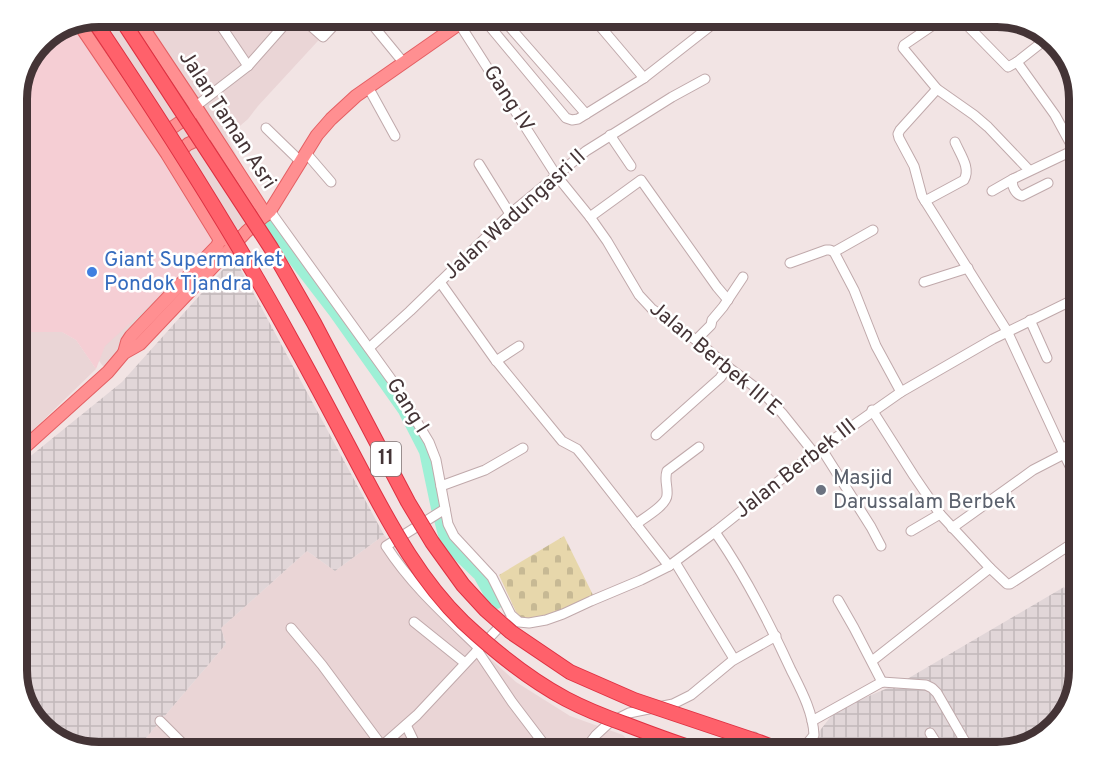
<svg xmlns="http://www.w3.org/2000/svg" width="1096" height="769" font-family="Overpass,sans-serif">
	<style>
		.residential { fill: #ead5d6 }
		.commercial { fill: #f5ced4 }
		.industrial { fill: url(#industrial-grid) }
		.cemetery { fill: url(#cemetery-stones) }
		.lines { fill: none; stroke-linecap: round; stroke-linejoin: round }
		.river { stroke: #9ef0d6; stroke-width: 16 }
		.minor-casing { stroke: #c0a9ab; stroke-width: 11 }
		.major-casing { stroke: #e45f63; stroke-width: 14 }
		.minor { stroke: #fff; stroke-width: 9 }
		.major { stroke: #ff8f91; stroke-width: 12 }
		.highway-bridge-casing { stroke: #de3142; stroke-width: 16; stroke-linecap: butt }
		.highway-bridge { stroke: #ff616b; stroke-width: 14 }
		.shop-dot { fill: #3f7fe0; stroke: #fff; stroke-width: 2 }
		.worship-dot { fill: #6b7280; stroke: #fff; stroke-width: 2 }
		.labels { text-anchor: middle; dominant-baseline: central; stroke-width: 5; stroke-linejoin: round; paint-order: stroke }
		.shield { fill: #fff; stroke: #7c7172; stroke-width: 1.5 }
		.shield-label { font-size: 20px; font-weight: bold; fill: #443436 }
		.street-label { font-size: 21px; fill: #443436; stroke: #fff }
		.shop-label { font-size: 21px; fill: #366cbe; stroke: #fff; text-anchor: start }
		.worship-label { font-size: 21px; fill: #5b616d; stroke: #fff; text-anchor: start }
		.rim { fill: none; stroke: #443436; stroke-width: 8 }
	</style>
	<defs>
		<pattern id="industrial-grid" width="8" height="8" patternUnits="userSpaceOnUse" patternTransform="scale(1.5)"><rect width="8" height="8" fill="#e1d6d8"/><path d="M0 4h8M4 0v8" fill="none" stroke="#c2b8ba"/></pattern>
		<pattern id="cemetery-stones" width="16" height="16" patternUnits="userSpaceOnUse" patternTransform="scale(1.5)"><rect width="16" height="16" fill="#e7d7ab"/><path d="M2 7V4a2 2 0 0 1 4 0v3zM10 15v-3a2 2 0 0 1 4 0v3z" fill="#c7b994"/></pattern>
	</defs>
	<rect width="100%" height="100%" fill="#f2e4e4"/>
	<g class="residential">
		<polygon points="99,17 340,17 258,106 248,119 227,137 266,212 224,237 108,373 78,332 17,93 44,37"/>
		<polygon points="20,332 62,332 76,340 96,369 31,432 17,413 17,358 28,353"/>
		<polygon points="384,535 427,590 483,652 516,682 570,716 623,735 638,752 134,752 226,644 221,628 307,551 335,571"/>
	</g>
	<g class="commercial">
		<polygon points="75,25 224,237 105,346 96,369 76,340 62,332 20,332 28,353 17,358 17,93 44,37"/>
		<polygon points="17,413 31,432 17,444"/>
	</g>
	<g class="industrial">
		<polygon points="234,257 384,535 335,571 307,551 221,628 226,644 134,752 98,752 49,736 17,676 17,467 122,382"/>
		<polygon points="1064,587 1079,613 1079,671 1063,720 1034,744 997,752 803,752 836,710 902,682"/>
	</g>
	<polygon class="cemetery" points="564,536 593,595 547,617 523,619 516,612 499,575"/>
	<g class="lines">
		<polyline class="river" points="267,221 336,311 406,410 427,451 439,508 448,542 481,574 496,601"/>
		<g class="minor-casing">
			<g id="minor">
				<polyline points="215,17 248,66"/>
				<polyline points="289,17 299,17 304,20 323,37 342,17"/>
				<polyline points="366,17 403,62"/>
				<polyline points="455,17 556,175 590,217 607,241 639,295 652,309 696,340 728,367 763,393 782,413 814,453"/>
				<polyline points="482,17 566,118 572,120 578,119 644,78 722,17"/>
				<polyline points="501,17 586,114"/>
				<polyline points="601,17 599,19 599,25 644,78"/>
				<polyline points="945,17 904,45 903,48 937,89 974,115 988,127 1029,170"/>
				<polyline points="959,17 1008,67 1017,62 1050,36"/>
				<polyline points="1017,62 1055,115 1079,159"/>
				<polyline points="368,87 395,136"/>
				<polyline points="937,89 900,130 898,134 899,138 914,166 922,196 1007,331 1064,454 1033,470 952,528"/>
				<polyline points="196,106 248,66 286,23 289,17"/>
				<polyline points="266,128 301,162"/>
				<polyline points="610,135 631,166"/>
				<polyline points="306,153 331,182"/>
				<polyline points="479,164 510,214"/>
				<path d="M1048,183L1022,196C1015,194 1011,185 1013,179L1074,150"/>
				<polyline points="992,191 1013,179"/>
				<path d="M925,201L964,180C971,168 960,154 955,142"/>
				<polyline points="270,211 391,379 429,442 436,460 448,524 454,536 492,577 511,615 519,622 529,623 546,620 563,614 591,601 641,580 669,566 715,532 814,453 901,392 993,339 1079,297"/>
				<polyline points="590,217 641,180 717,287 728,300"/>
				<polyline points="834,252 873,230"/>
				<polyline points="790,263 826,250 830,250 834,252 854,290 876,346 901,392"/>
				<polyline points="440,282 494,358 562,441 577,449 586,460 669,566"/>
				<polyline points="924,282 968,268"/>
				<polyline points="1030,320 1047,358"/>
				<polyline points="696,340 711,325 712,320 723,307 743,277"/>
				<polyline points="369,348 410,311 510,214 586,151 672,97 705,79"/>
				<polyline points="496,361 519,346"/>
				<polyline points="1078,407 1079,412"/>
				<polyline points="872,410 914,476 940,514 990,568"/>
				<polyline points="656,435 720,378 728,367"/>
				<polyline points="821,448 871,527 881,546"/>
				<polyline points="1062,448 1079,442"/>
				<polyline points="1064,454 1079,484"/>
				<polyline points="441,486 485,470 523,448"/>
				<path d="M445,509L386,546C412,586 445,615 479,648"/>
				<path d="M636,524C644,518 667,505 667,495C668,486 664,480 667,471L699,447"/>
				<polyline points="911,531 940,514"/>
				<path d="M715,532C745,575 769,622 791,670C801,690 813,712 814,735C803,750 798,752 780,745"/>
				<polyline points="1071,544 1079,558"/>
				<polyline points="675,562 734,659"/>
				<polyline points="838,600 854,628 882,682"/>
				<polyline points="414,622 465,663"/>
				<polyline points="291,628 322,665 382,746"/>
				<polyline points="477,650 512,702 550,752"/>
				<polyline points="872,661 990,568 1007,584 1010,584 1079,539"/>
				<polyline points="882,682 926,685 932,688 937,693 971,752"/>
				<polyline points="160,721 181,742 188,752"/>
				<polyline points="812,721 882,682"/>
				<polyline points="406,725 419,752"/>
				<polyline points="930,733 942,752"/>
				<polyline points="375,752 417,715 505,621"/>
				<polyline points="583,752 596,735 609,723 629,713 673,704 691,695 732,661 776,636"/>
				<polyline points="751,752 751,741 754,737"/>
			</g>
		</g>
		<g class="major-casing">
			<g id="major">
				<polyline points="136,17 198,110 266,215"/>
				<polyline points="79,24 167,154 220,240"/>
				<polyline points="160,136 192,114"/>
				<polyline points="173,157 188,144 206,136"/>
				<polyline points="124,353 127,342 131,336 217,246 220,240 226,239"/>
				<polyline points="17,454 108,372 124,353 140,344 246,232 270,211 317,135 331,119 356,96 469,17"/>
			</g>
		</g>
		<use href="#minor" class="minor"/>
		<use href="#major" class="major"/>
		<g class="highway-bridge-casing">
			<g id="highway-bridge">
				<polyline points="120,17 271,248 314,323 408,502 432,542 463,585 486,610 511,632 570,672 634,700 759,742 785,752"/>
				<path d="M93,19C163,123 231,229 291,339C317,385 341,432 366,479C393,530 421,581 463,622C494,651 529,679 566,699C585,709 605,717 625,724C651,734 678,744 704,752"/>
			</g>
		</g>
		<use href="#highway-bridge" class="highway-bridge"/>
	</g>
	<circle class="shop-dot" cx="92" cy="272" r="6"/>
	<circle class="worship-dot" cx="821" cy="490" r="6"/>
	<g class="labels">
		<rect class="shield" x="371" y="442" width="30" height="34" rx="4.5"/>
		<g class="shield-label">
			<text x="386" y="459">11</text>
		</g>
		<g class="street-label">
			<text transform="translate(508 99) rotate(57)">Gang IV</text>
			<text transform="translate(227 120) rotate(57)">Jalan Taman Asri</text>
			<text transform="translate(515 215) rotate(-42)">Jalan Wadungasri II</text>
			<text transform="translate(715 359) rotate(40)">Jalan Berbek III E</text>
			<text transform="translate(407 406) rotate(58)">Gang I</text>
			<text transform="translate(796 469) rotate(-38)">Jalan Berbek III</text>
		</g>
		<g class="shop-label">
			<text x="104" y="260">Giant Supermarket<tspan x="104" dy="24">Pondok Tjandra</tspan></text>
		</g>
		<g class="worship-label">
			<text x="833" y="478">Masjid<tspan x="833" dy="24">Darussalam Berbek</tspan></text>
		</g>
	</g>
	<path d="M0 0H1096V769H0ZM99 27H997A72 72 0 0 1 1069 99V670A72 72 0 0 1 997 742H99A72 72 0 0 1 27 670V99A72 72 0 0 1 99 27Z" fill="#fff" fill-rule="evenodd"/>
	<path class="rim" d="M99 27H997A72 72 0 0 1 1069 99V670A72 72 0 0 1 997 742H99A72 72 0 0 1 27 670V99A72 72 0 0 1 99 27Z"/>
</svg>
